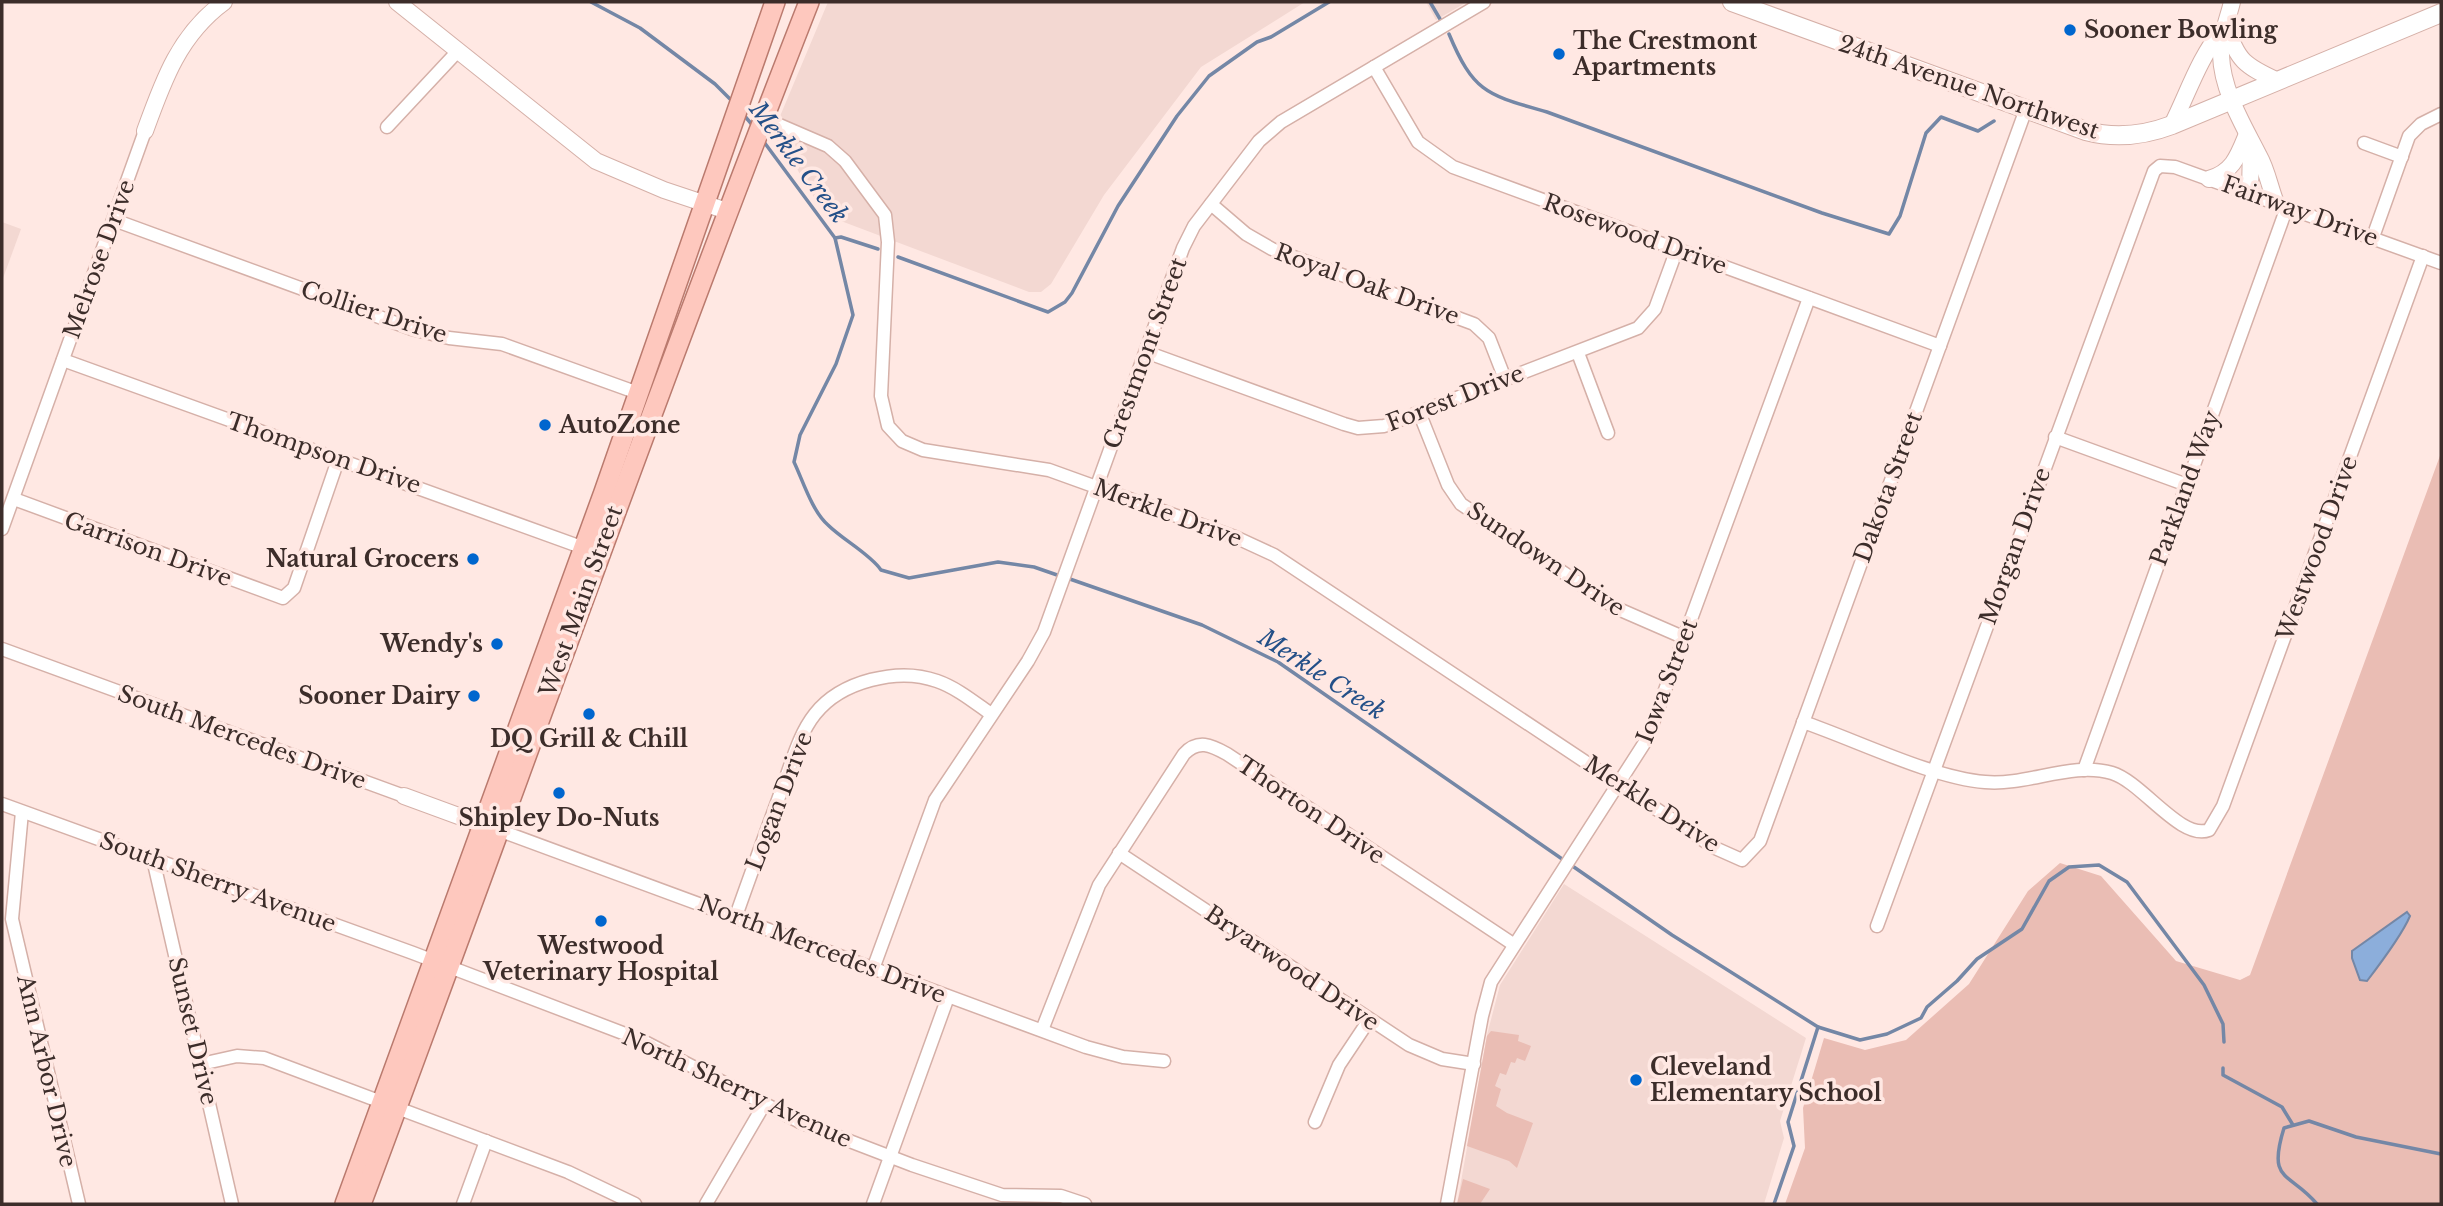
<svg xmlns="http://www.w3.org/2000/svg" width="2443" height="1206" font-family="'Libre Baskerville',serif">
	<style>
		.built { fill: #f3d8d2 }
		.green { fill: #eabdb4 }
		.water { fill: #8caedb; stroke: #7487a6; stroke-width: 2 }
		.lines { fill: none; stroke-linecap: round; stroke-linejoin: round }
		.stream { stroke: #7487a6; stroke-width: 3.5 }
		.minor-casing { stroke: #d5b0a8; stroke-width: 15 }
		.tertiary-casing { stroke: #d5b0a8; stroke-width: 18 }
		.secondary-casing { stroke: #d5b0a8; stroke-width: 20 }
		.primary-casing { stroke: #ba7a6e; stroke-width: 22 }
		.minor { stroke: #fff; stroke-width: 12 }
		.tertiary { stroke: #fff; stroke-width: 16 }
		.secondary { stroke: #fff; stroke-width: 18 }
		.primary { stroke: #fec8be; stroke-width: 19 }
		.poi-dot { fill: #0066ce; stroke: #ffe8e3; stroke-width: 2.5 }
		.labels { text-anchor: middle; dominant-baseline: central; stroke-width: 7; stroke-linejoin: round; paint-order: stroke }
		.poi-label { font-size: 23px; font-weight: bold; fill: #3c2d2a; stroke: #ffe8e3; text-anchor: start }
		.street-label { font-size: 23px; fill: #3c2d2a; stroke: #ffe8e3 }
		.water-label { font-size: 24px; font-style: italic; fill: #245088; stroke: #ffe8e3 }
	</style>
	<rect width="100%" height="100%" fill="#ffe8e3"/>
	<g class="built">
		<polygon points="828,2 1305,2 1201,67 1104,195 1051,284 1041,292 1029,292 841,221 818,204 791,159 769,132 778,121"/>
		<polygon points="1426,2 1467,2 1436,20"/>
		<polygon points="2,222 21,229 2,281"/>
		<polygon points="1564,884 1806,1038 1780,1121 1784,1138 1764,1204 1457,1204 1487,1035 1500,985"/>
	</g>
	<g class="green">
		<polygon points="2441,453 2441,1204 1785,1204 1805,1148 1803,1108 1824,1038 1865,1050 1906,1040 1969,984 2028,891 2060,863 2101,876 2176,961 2240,980 2250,975"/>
		<polygon points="1491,1031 1519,1035 1518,1041 1531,1046 1525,1061 1517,1058 1515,1063 1511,1062 1506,1075 1500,1073 1495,1086 1501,1089 1496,1106 1507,1113 1533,1123 1517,1168 1509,1161 1467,1146 1487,1036"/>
		<polygon points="1463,1179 1490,1189 1480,1204 1457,1204"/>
	</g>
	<path class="water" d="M2407,912L2410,916C2402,935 2380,964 2367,981L2360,980L2352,958V951Z"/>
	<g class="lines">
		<g class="stream">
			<polyline points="591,2 640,28 715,84 734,103"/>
			<polyline points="1430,2 1440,19"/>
			<path d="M1449,34C1474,94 1488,95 1547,112L1822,213L1889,234L1900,216L1926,133L1941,117L1978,131L1994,121"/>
			<polyline points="743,114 754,127"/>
			<path d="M764,142L835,238L853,315L836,364L800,435L794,462C803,481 812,511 828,525C843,540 870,554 881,570L909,578L998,562L1034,567L1060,576"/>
			<polyline points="835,238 841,237 878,249"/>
			<polyline points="898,257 1048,312 1065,302 1072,293 1118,206 1177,116 1209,76 1257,42 1271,37 1329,2"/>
			<polyline points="1067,578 1202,625 1278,662 1565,861"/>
			<polyline points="1571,865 1672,935 1818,1027 1860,1040 1887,1034 1921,1018 1927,1007 1957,981 1977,959 2022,929 2049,881 2069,867 2099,865 2127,882 2204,985 2223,1024 2224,1042"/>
			<polyline points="2223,1068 2223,1075 2282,1107 2293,1125"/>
			<polyline points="1774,1204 1794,1146 1788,1122 1818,1027"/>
			<path d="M2317,1204C2289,1171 2267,1183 2284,1128L2309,1121L2356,1137L2441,1154"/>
		</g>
		<g class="minor-casing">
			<g id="minor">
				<polyline points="1374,67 1418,142 1453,167 1940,346"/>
				<polyline points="763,118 828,146 845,161 885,215 888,242 881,396 888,426 902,441 923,450 1049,470 1235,537 1274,555 1715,848 1742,860 1760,841 2026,109"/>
				<polyline points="387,127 457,52"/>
				<polyline points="2364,143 2402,157"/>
				<polyline points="1211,204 1246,234 1272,249 1474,324 1489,338 1505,379"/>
				<polyline points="114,220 412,329 449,338 502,344 638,393"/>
				<polyline points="2373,237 2409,136 2421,124 2441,114"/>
				<polyline points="1146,352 1344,424 1358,428 1384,426 1638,328 1655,309 1677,249"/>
				<polyline points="1578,353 1608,433"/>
				<polyline points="63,360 584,548"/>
				<polyline points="1419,412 1448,485 1461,504 1616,608 1685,638"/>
				<polyline points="2055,437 2187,485"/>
				<polyline points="14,499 283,598 294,588 338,460"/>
				<polyline points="2,529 145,131"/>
				<polyline points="2,649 404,796"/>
				<path d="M1803,722C1856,740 1932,778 1985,782C2027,786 2072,761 2112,773C2142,782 2181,841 2209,830L2223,806L2423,256"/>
				<polyline points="2084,770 2287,207"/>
				<polyline points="2,804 413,953 641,1040 800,1122 912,1165 1002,1195 1061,1196 1085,1204"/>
				<polyline points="22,812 12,919 79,1204"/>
				<polyline points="493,828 1086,1047 1123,1057 1164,1061"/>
				<polyline points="1119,853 1409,1045 1442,1059 1474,1064"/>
				<polyline points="153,859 232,1204"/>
				<path d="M736,916C751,873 767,830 783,786C792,762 799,734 815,714C841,681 898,667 937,681C957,688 974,702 991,714"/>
				<polyline points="1877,926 2154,171 2160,166 2175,167 2441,263"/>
				<polyline points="873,969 935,800 1028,661 1044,632 1183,248 1194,226 1259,141 1281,122 1484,2"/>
				<path d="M1042,1030L1099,885L1184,754C1198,739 1211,745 1227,754L1513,944"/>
				<polyline points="201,1064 237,1056 264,1058 568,1172 635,1204"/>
				<polyline points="1315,1122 1339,1065 1369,1020"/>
				<polyline points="463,1204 486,1141"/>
				<polyline points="706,1204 765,1103"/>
				<polyline points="873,1204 948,997"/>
				<polyline points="1447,1204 1482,1016 1491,982 1647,739 1809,298"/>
			</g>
		</g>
		<g class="tertiary-casing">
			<g id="tertiary">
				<polyline points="397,2 596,161 664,190 727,211"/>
				<path d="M2232,2C2228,19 2220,37 2221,55C2222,91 2244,126 2259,156C2267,170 2270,188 2276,203"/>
				<path d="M2226,25C2237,61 2245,66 2278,81"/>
				<path d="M2172,125C2188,93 2199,58 2222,30"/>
				<path d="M145,131C163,81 179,35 224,2"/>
				<path d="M2209,179C2233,172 2238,156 2247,134"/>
				<polyline points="2250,193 2251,144"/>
				<polyline points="404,796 483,825"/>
			</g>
		</g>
		<g class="secondary-casing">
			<path id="secondary" d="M1732,2L2086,131C2116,139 2143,136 2172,125L2441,13"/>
		</g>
		<g class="primary-casing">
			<g id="primary">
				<polyline points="345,1204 604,492 775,2"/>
				<path d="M361,1204C511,803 653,400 809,2"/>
			</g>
		</g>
		<use href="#minor" class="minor"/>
		<use href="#tertiary" class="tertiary"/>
		<use href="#secondary" class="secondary"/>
		<use href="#primary" class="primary"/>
	</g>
	<g class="poi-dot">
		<circle cx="2070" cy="30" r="7"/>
		<circle cx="1559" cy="54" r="7"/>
		<circle cx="545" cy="425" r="7"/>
		<circle cx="473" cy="559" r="7"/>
		<circle cx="497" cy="644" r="7"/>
		<circle cx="474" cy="696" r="7"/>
		<circle cx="589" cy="714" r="7"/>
		<circle cx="559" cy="793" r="7"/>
		<circle cx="601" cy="921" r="7"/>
		<circle cx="1636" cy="1080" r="7"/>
	</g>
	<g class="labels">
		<g class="poi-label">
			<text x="2084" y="30">Sooner Bowling</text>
			<text x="1573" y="41">The Crestmont<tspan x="1573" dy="26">Apartments</tspan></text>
			<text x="559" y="425">AutoZone</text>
			<text x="459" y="559" text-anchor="end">Natural Grocers</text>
			<text x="483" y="644" text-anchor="end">Wendy's</text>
			<text x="460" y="696" text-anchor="end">Sooner Dairy</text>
			<text x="589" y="739" text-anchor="middle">DQ Grill &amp; Chill</text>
			<text x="559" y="818" text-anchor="middle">Shipley Do-Nuts</text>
			<text x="601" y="946" text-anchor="middle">Westwood<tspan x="601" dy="26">Veterinary Hospital</tspan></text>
			<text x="1650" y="1067">Cleveland<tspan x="1650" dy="26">Elementary School</tspan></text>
		</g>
		<g class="street-label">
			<text transform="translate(1969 87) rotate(19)">24th Avenue Northwest</text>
			<text transform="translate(2300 211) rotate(20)">Fairway Drive</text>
			<text transform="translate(1635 234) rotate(20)">Rosewood Drive</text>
			<text transform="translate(99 259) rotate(-70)">Melrose Drive</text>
			<text transform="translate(1367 284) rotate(20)">Royal Oak Drive</text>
			<text transform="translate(374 312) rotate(18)">Collier Drive</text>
			<text transform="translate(1145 353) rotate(-70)">Crestmont Street</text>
			<text transform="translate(1455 398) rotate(-21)">Forest Drive</text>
			<text transform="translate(324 453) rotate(19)">Thompson Drive</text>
			<text transform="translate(1888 487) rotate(-70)">Dakota Street</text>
			<text transform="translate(2185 488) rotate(-70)">Parkland Way</text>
			<text transform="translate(1168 513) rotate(20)">Merkle Drive</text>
			<text transform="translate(2015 546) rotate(-70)">Morgan Drive</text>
			<text transform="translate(2317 548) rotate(-70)">Westwood Drive</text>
			<text transform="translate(148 549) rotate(20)">Garrison Drive</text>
			<text transform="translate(1546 559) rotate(34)">Sundown Drive</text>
			<text transform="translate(581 601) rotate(-70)">West Main Street</text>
			<text transform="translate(1667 681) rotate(-69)">Iowa Street</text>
			<text transform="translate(242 737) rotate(20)">South Mercedes Drive</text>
			<text transform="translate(779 801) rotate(-69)">Logan Drive</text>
			<text transform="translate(1652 804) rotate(33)">Merkle Drive</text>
			<text transform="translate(1311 810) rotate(34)">Thorton Drive</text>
			<text transform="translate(218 882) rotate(20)">South Sherry Avenue</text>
			<text transform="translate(822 949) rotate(21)">North Mercedes Drive</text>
			<text transform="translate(1292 968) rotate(34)">Bryarwood Drive</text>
			<text transform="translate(193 1031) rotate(77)">Sunset Drive</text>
			<text transform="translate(47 1071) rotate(77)">Ann Arbor Drive</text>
			<text transform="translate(737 1088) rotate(25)">North Sherry Avenue</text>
		</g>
		<g class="water-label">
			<text transform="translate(799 162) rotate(53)">Merkle Creek</text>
			<text transform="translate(1322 674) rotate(33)">Merkle Creek</text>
		</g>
	</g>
	<rect width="2443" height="1206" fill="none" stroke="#3c2d2a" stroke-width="7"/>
</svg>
